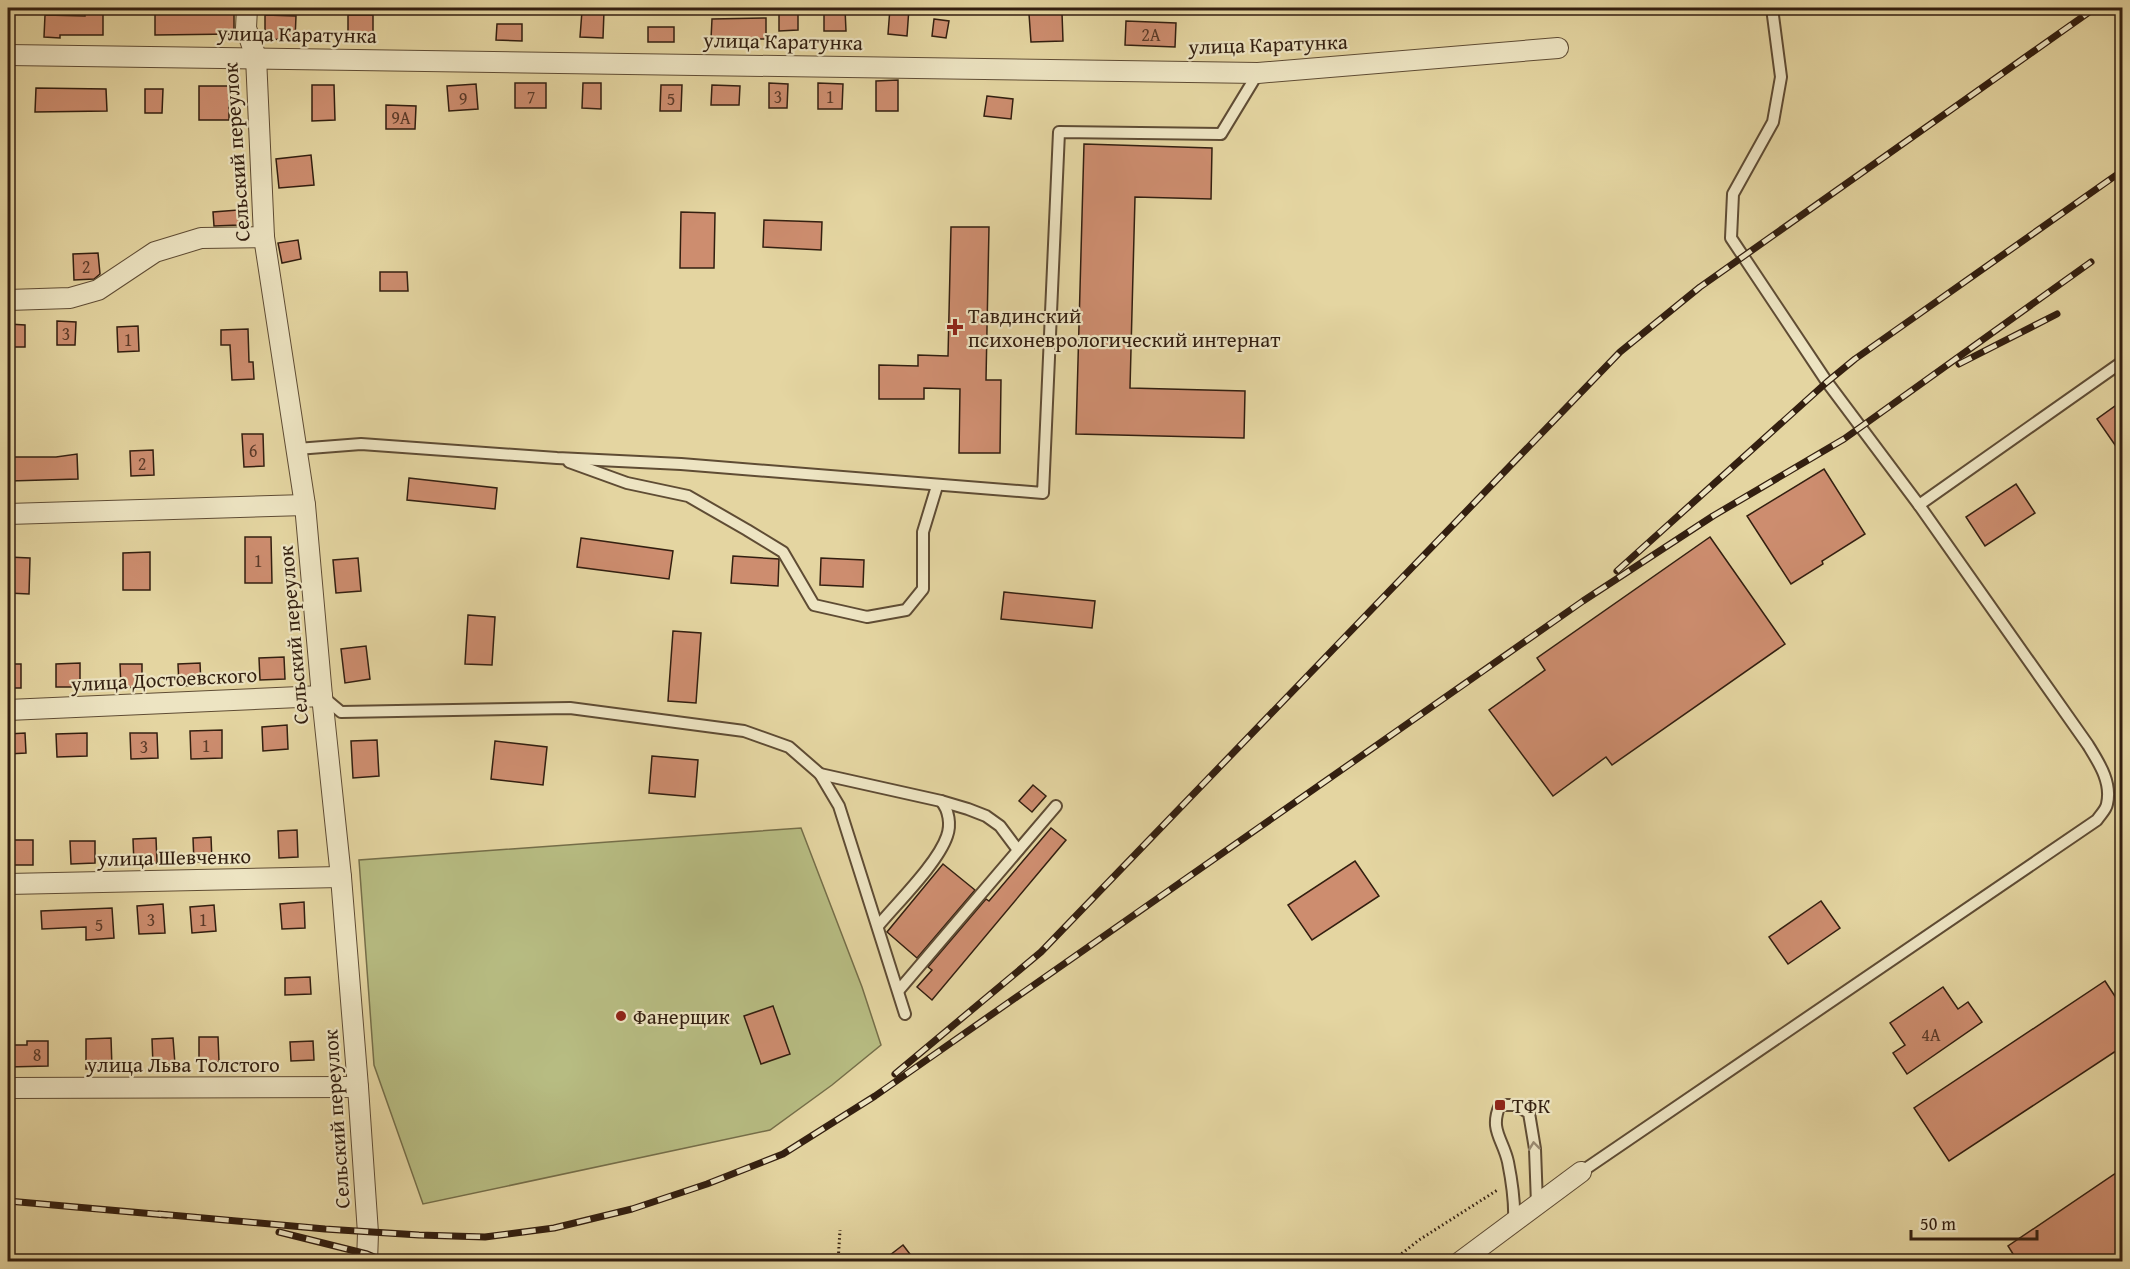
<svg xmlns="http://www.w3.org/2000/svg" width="2130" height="1269" font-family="'Gentium Book Plus',serif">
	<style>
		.green { fill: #b7bc82; stroke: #756e49; stroke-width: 1.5 }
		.building { fill: #cd8d6f; stroke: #331f10; stroke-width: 1.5 }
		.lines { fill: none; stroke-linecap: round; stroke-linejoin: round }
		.service-casing { stroke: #5f4c34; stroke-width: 14 }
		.minor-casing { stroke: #5f4c34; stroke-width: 22 }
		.path { stroke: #331f10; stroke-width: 3; stroke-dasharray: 1.5 3; stroke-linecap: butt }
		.service { stroke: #ede4c2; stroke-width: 10 }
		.minor { stroke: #ede4c2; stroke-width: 20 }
		.rail-casing { stroke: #331f10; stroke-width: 7 }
		.rail { stroke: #ede4c2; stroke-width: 4.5; stroke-dasharray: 14; stroke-linecap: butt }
		.oneway { stroke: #998b72 }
		.poi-dot { fill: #8f2418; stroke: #ede4c2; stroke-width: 2 }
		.labels { text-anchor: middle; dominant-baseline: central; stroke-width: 4.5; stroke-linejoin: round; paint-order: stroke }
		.number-label { font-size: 18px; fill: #5a3a28 }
		.street-label { font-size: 21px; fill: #331f10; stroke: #ede4c2 }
		.poi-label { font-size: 21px; fill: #331f10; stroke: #ede4c2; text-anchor: start }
	</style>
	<rect width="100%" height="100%" fill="#e4d5a1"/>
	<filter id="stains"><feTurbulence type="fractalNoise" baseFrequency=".00333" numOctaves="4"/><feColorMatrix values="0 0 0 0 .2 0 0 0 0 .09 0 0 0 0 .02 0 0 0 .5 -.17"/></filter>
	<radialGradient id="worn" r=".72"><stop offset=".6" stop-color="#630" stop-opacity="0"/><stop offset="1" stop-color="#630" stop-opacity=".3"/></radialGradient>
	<polygon class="green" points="801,828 862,987 881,1045 832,1085 770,1130 423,1204 374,1065 359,860"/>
	<g class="building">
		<polygon points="196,8 234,8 234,34 155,35 155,11 196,11"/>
		<polygon points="779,8 798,8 798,30 779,31"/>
		<polygon points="890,8 909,8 907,36 888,34"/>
		<polygon points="824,9 845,9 846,31 824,31"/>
		<polygon points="582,11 604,11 603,38 580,37"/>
		<polygon points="85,13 103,13 103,35 60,35 60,38 44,37 45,15 85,16"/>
		<polygon points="1062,13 1063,41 1031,42 1029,14"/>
		<polygon points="265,15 296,16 295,40 265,39"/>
		<rect x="348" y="15" width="25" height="23"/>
		<polygon points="766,18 766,39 711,39 712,19"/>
		<polygon points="934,19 949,21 946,38 932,36"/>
		<polygon points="1126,21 1176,23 1175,47 1125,45"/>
		<polygon points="497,24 522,24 522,41 496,40"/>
		<rect x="648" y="27" width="26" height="15"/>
		<polygon points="898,80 898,111 876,111 876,81"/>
		<rect x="515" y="83" width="31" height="25"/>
		<polygon points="583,83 601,83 601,109 582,108"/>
		<polygon points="769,83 788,84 787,108 769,108"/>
		<polygon points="818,83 843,84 842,109 818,109"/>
		<polygon points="476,84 478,109 449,111 447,86"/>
		<polygon points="312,85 334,85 335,120 312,121"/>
		<polygon points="661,85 682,85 681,111 660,111"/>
		<polygon points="712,85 740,86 739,105 711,105"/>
		<rect x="199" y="86" width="30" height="34"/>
		<polygon points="36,88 106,89 107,111 35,112"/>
		<polygon points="145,89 163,89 162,113 145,113"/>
		<polygon points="987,96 1013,99 1011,119 984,116"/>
		<polygon points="386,105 416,106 415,129 386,129"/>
		<polygon points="1084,144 1212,148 1211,199 1135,197 1130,388 1245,391 1244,438 1076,434"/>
		<polygon points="311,155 314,185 279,188 276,159"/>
		<polygon points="238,210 239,225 214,226 213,212"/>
		<polygon points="681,212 715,213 714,268 680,268"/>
		<polygon points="764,220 822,222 821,250 763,247"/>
		<polygon points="951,227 989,227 986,380 1001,380 1000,453 959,453 960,389 924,388 924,399 879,399 879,365 918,366 918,355 948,356"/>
		<polygon points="298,240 301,259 282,263 278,243"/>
		<polygon points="98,253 100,274 94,279 74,280 73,254"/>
		<polygon points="380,272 407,272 408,291 380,291"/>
		<polygon points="57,321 76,322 75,345 57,345"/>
		<polygon points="8,324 25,325 25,347 8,347"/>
		<polygon points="138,326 139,351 118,352 117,327"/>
		<polygon points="248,329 249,362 253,362 254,379 232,380 230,345 221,345 221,330"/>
		<polygon points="2122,401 2122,455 2097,419"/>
		<polygon points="242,434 263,434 264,466 244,467"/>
		<polygon points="153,450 154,475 131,476 130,451"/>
		<polygon points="77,454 78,479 10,481 10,457 56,457"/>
		<polygon points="1824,469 1865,534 1822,561 1823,564 1791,584 1747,516"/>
		<polygon points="409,478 497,488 495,509 407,500"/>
		<polygon points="2016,484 2035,513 1985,546 1966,517"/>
		<polygon points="245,537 271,537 272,583 245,583"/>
		<polygon points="1710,537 1785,644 1612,765 1606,757 1553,796 1489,710 1545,670 1537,658"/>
		<polygon points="581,538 673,551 669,579 577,567"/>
		<polygon points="150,552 150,590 123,590 123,553"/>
		<polygon points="733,556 779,559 778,586 731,583"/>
		<polygon points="8,557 30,558 29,594 8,593"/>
		<polygon points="358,558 361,591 336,593 333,560"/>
		<polygon points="821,558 864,560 863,587 820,585"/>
		<polygon points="1004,592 1095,601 1092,628 1001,619"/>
		<polygon points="468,615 495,617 492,665 465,664"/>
		<polygon points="673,631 701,633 696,703 668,701"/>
		<polygon points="366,646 370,679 345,683 341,649"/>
		<polygon points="284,657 285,679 260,680 259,658"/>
		<polygon points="80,663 80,687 56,687 56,664"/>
		<polygon points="200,663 201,685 179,686 178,664"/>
		<rect x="8" y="664" width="13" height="24"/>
		<polygon points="120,664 142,664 142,687 121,688"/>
		<polygon points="287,725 288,749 263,751 262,727"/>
		<polygon points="222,730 222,758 191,759 190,731"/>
		<polygon points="25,733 26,753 8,754 8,734"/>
		<polygon points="87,733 87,756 57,757 56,734"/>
		<polygon points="130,733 157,733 158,758 131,759"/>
		<polygon points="377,740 379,776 353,778 351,741"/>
		<polygon points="495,741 547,747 543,785 491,779"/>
		<polygon points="652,756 698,760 695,797 649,793"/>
		<polygon points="1033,785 1046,796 1032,812 1019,801"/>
		<polygon points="1051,828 1066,840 932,1000 917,987 932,970 928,967 986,899 989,901"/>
		<polygon points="297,830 298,857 279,858 278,831"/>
		<polygon points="211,837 212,861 194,862 193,838"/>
		<polygon points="156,838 157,863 134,864 133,839"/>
		<polygon points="13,840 33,840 33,865 14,865"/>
		<polygon points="70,841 95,841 95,863 71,864"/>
		<polygon points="1355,861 1379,896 1312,940 1288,905"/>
		<polygon points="943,864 975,890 917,958 887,932"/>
		<polygon points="1821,901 1840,928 1788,964 1769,937"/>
		<polygon points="304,902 305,928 282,929 280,904"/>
		<polygon points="163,904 165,933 139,934 137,906"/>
		<polygon points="214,905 216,931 192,933 190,907"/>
		<polygon points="112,908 114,938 86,940 86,927 42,929 41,911"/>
		<polygon points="310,977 311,994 285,995 285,978"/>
		<polygon points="2105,981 2122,1007 2122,1047 1949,1161 1914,1108"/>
		<polygon points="1943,987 1958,1009 1968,1002 1982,1022 1907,1074 1893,1053 1905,1045 1890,1023"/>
		<polygon points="773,1006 790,1054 761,1064 744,1016"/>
		<polygon points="199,1037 218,1037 219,1062 199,1062"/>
		<polygon points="111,1038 112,1068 86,1069 86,1039"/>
		<polygon points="173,1038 175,1064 153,1065 152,1039"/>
		<polygon points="27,1041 48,1041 48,1066 8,1067 8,1045 27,1045"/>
		<polygon points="313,1041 314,1060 291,1061 290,1042"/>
		<polygon points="2122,1169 2122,1262 2018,1262 2008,1246"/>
		<polygon points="903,1245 916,1262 881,1262"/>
	</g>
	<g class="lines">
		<g class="service-casing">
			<g id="service">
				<polyline points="297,449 361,444 557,458 681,464 1043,493 1059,132 1221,134 1258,73"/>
				<polyline points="569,462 627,483 688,496 747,530 783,552 814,605 867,617 906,610 923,589 923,532 937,486"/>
				<polyline points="1919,505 2122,362"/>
				<polyline points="322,696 341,712 570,708 744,731 789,747 820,774 839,806 905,1014"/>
				<polyline points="820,774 941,801 968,809 986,816 1000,826 1018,850"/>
				<path d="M878,926C897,903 938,863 947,836C951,825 949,810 941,801"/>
				<polyline points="899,990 1056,806"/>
				<path d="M1581,1172L2097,820C2100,815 2106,810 2107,804C2112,782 2099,763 2088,745L1919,505L1827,382L1731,238L1733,194L1773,122L1781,77L1772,8"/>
				<path d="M1514,1222C1515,1203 1512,1182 1508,1162C1503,1139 1489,1130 1500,1105H1516L1529,1113L1535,1149L1537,1204"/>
			</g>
		</g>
		<g class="minor-casing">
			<g id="minor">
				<polyline points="247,8 246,28 256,57 264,237 305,505 322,696 341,877 358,1087 368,1233 367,1262"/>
				<polyline points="8,55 1258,73 1558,48"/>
				<polyline points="8,300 70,298 98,290 155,252 201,238 264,237"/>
				<polyline points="8,514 305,505"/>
				<polyline points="8,710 322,696"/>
				<polyline points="8,884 341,877"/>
				<polyline points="8,1088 358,1087"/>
				<polyline points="1460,1262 1581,1172"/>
			</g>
		</g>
		<g class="path">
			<polyline points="838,1262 840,1230"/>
			<polyline points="1391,1262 1419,1240 1499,1189"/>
		</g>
		<use href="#service" class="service"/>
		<use href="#minor" class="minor"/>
		<g class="rail-casing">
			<g id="rail">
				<polyline points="1959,364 2057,314"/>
				<polyline points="1617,571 1827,382 1855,359 2122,171"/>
				<polyline points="895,1074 1041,952 1620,352 1700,287 2095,8"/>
				<polyline points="8,1201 166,1215"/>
				<polyline points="159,1214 325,1229 419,1235 485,1237 554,1228 632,1209 707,1184 783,1154 875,1096 1583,601 1713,516 1844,439 2091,262"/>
				<polyline points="279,1232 367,1254 386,1262"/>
			</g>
		</g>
		<use href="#rail" class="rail"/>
	</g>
	<defs><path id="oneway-chevron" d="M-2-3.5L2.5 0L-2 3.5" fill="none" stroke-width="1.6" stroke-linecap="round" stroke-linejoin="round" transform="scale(1.5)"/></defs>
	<use class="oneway" href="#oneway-chevron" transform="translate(1534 1146) rotate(-97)"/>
	<g class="poi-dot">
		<path d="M952 318h6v6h6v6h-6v6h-6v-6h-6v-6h6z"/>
		<circle cx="621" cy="1016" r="6"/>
		<rect x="1494" y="1099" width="12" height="12" rx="3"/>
	</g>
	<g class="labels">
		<g class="number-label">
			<text x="1151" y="34">2А</text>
			<text x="531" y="96">7</text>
			<text x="778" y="96">3</text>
			<text x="830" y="96">1</text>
			<text x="463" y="98">9</text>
			<text x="671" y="98">5</text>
			<text x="401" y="117">9А</text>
			<text x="86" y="266">2</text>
			<text x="66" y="333">3</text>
			<text x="128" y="339">1</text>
			<text x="253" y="450">6</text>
			<text x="142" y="463">2</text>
			<text x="258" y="560">1</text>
			<text x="206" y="745">1</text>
			<text x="144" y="746">3</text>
			<text x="151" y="919">3</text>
			<text x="203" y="919">1</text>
			<text x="99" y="924">5</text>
			<text x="1931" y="1034">4А</text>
			<text x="37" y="1054">8</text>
		</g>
		<g class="street-label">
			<text transform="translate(297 34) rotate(1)">улица Каратунка</text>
			<text transform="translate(783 41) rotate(1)">улица Каратунка</text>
			<text transform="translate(1268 44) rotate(-2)">улица Каратунка</text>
			<text transform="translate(236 152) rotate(-94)">Сельский переулок</text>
			<text transform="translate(293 635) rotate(-95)">Сельский переулок</text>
			<text transform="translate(164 679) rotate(-3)">улица Достоевского</text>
			<text transform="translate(174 857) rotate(-1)">улица Шевченко</text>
			<text x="183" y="1064">улица Льва Толстого</text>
			<text transform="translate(336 1119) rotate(-94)">Сельский переулок</text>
		</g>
		<g class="poi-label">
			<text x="968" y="315">Тавдинский<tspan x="968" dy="24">психоневрологический интернат</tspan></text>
			<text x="633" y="1016">Фанерщик</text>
			<text x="1512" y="1105">ТФК</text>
		</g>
	</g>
	<rect width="2130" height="1269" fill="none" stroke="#e4d5a1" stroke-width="30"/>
	<rect x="9" y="9" width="2112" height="1251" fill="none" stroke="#331f10" stroke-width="3"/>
	<rect x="15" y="15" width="2100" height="1239" fill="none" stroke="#331f10" stroke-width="1.5"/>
	<path d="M1911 1230v9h126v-9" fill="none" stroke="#331f10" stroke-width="3"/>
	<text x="1920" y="1230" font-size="18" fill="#331f10" stroke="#ede4c2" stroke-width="4.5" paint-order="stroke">50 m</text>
	<rect width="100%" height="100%" filter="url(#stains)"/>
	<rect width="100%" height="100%" fill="url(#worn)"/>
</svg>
